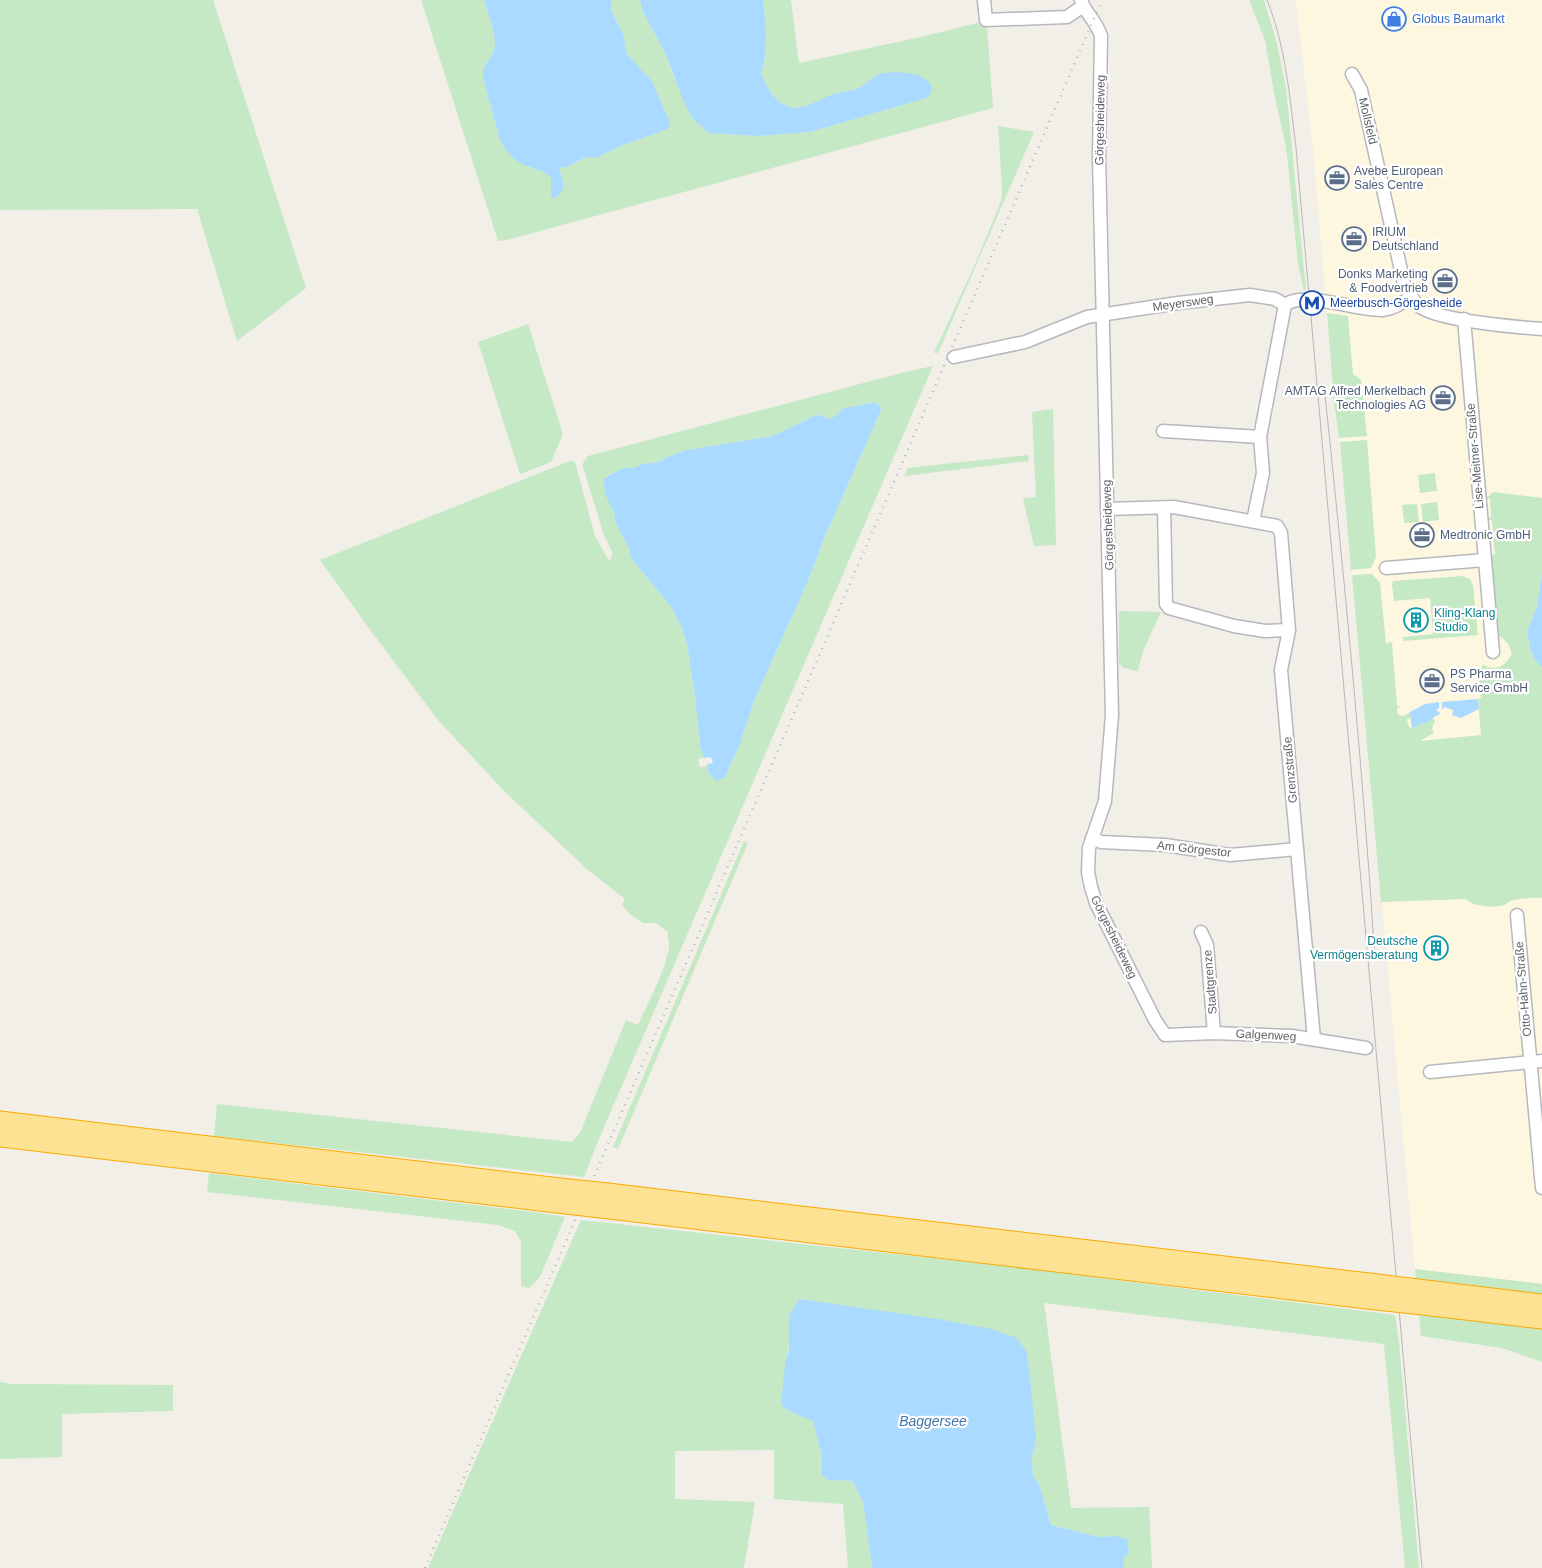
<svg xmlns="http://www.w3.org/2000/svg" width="1542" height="1568" font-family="Arial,sans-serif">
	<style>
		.commercial { fill: #fef7e0 }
		.green { fill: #c5e8c5; fill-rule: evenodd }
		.water { fill: #aadaff }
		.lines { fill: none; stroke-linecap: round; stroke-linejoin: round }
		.minor-casing { stroke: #b5b8bc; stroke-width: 15 }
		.highway-casing { stroke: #f9ab00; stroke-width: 21 }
		.minor { stroke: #fff; stroke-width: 12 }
		.highway { stroke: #fde293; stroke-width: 19 }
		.tram { stroke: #b6b7b8; stroke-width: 1 }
		.rail { stroke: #b6b7b8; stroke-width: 2.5; stroke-dasharray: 1 6; stroke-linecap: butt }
		.highway-bridge-casing { stroke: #f9ab00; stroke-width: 21; stroke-linecap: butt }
		.highway-bridge { stroke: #fde293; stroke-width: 19 }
		.labels { text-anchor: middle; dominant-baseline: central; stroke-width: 4.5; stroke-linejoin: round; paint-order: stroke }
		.shop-label { font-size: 12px; fill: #366cbe; stroke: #fff; text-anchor: start }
		.street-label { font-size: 12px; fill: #5f6368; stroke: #fff }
		.service-label { font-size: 12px; fill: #4e5e75; stroke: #fff; text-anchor: start }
		.transit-label { font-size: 12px; fill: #164399; stroke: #fff; text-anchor: start }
		.culture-label { font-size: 12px; fill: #0d838f; stroke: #fff; text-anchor: start }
		.water-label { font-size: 14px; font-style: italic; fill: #4174aa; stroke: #fff }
	</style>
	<rect width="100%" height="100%" fill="#f1efe8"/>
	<polygon class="commercial" points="1296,0 1542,0 1542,498 1493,492 1489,496 1485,499 1490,499 1491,517 1487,520 1492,519 1493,534 1488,534 1493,537 1495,555 1490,555 1503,638 1511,649 1512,654 1506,662 1501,667 1493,669 1482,665 1488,734 1489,906 1503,905 1511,901 1536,897 1542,898 1542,1284 1415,1269 1340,442 1334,402 1314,158"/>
	<g class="green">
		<polygon points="0,0 213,0 306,288 237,341 197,209 0,210"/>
		<path d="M421,0H484C488,13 498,38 494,50C490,63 482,61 483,78L500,140L531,168L543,170L551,178V197L559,168L567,167L584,158L598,157L623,145L668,129L670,124L652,81L627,54L623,34L611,10L612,0H640L643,12L665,53L674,78L705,129L709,133L758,136L810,132L927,98L876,75C871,79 864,86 857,89C850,92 842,91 835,94C824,98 813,104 802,107C781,112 767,90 761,73C769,50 766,24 763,0H791L799,63L921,37L981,22L987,28L993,108L507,240L498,241Z"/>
		<polygon points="1249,0 1264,0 1277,44 1286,88 1306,290 1304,290 1298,264 1288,164 1285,142 1275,98 1265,40"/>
		<polygon points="998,126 1034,132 938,353 934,353 976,262 1001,201 1002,189"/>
		<polygon points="1327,313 1348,316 1353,374 1361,380 1367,436 1339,438 1334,402"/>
		<polygon points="528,324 563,434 551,462 520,474 478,342"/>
		<path d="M933,366L598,1141L584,1177L214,1136L217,1104L572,1142L580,1133L626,1020L638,1025C648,1002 666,970 669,947C670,941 667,937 668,932L656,923H643L631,915L622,905L625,899L588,870L505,792L438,720L374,635L320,560L570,461L575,462L595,536L609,561L613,554L604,535L583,467V463L588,456L905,372ZM875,402L882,408L826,534L808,581L754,701L740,744L725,777L716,780L708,772L707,766L700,767L698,759L704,758L700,746L695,697L687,644L681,626L671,607L631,558L629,548L614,520L615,513L606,477L623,468H634L643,464L659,462L669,456L687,450L773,436L814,416L820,415L830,419L840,413L841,409Z"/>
		<polygon points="1053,409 1056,545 1034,546 1023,498 1036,497 1032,412"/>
		<polygon points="1367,440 1376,557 1371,568 1351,570 1340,442"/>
		<polygon points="1028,455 1029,461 904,476 908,468"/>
		<polygon points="1435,473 1437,491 1420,493 1418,475"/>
		<path d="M1493,492L1542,498V574L1537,606L1527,633L1531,652L1535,660L1542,667V898C1533,897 1519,898 1510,901C1508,902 1506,904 1504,905C1492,908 1474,907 1466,899L1381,902L1352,575L1372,574L1380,583L1386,643L1392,642L1397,706H1401V707L1397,708L1398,715L1403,716L1410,712L1411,718L1407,719L1408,725L1412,729L1419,723L1426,722L1431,718L1435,720L1432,729L1434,733L1420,741L1481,735L1478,699L1481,698L1478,668H1482V664C1495,672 1505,667 1512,654L1508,643L1497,634L1489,555L1495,554L1493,537H1488L1487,534H1493L1492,520H1486V517H1491L1490,499H1485L1484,497L1489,496Z"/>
		<polygon points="1437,502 1439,520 1423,522 1421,504"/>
		<polygon points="1417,504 1419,522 1404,523 1402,505"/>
		<polygon points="1463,576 1470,579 1473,585 1478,635 1403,641 1403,637 1433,634 1430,598 1394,601 1392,584 1393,581"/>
		<polygon points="1119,611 1161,612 1143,651 1138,671 1124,668 1119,664"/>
		<polygon points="744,841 748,843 618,1149 613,1147"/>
		<polygon points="209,1173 542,1213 565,1217 540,1277 529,1288 521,1286 521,1242 515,1231 498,1225 207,1192"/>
		<path d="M581,1220L996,1265L1395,1315L1399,1342L1419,1568H1405L1384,1344L1044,1303L1071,1508L1149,1507L1152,1568H1124L1116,1536L1100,1537L1051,1525L1039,1484L1033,1476L1032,1456L1036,1441L846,1307L799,1299L790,1336L781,1405C790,1413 802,1416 813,1421L822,1456L823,1475L843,1481H852L862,1499L868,1532L867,1535L868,1538L872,1568H848L843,1504L774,1499V1450L675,1451V1499L755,1502L744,1568H428Z"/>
		<polygon points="1415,1269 1542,1284 1542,1362 1502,1348 1421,1336"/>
		<polygon points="0,1382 11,1384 173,1385 173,1411 62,1414 62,1457 0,1459"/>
	</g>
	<g class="water">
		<path d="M484,0H612L611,10L623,34L627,54L652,81L669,120L670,124L668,129L623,145L598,157L584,158L567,167L559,168C562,182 569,188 555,198H551V178C543,170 540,171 530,167C516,163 507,153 500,140L483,78C482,61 490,63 494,50C498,38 488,13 484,0Z"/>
		<path d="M640,0H763C766,24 769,50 761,73C767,90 781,112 802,107C814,104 825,96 837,93C844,91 850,91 856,89C864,87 869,80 875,76C884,71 903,72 913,74C921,75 928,81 932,86L931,93L927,98L810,132L758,136L709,133L693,119L684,102L665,53L643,12Z"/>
		<path d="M875,402L882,408L826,534L808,581L754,701L740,744L725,777L716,781L708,772L707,764L713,763L711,757L704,758L700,746L695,697L687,644L681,626L671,607L631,558L629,548L614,520L615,513C608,503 604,492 603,479L623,468H634L643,464L659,462L669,456L687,450L773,436L814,416L820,415L830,419L840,413L841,409Z"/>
		<polygon points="1542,574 1542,667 1535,660 1531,652 1527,632 1537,606"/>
		<polygon points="1478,699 1479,709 1461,718 1452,715 1453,710 1444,707 1442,710 1442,702"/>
		<path d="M1439,702V708L1436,710L1441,714C1434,715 1433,720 1427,722C1420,724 1418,724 1412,729L1410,712L1425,704Z"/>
		<path d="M799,1299L938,1319L991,1329L1017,1338L1027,1352L1031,1387L1036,1441L1032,1456L1033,1476L1039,1484L1051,1525L1100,1537L1116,1536L1127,1539L1129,1552L1123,1558L1124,1568H872L868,1538L866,1535L868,1532L862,1499L852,1481L828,1480L822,1475V1456L813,1421C802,1416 790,1413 781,1405L785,1365L789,1349V1316Z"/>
	</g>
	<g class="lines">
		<g class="minor-casing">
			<g id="minor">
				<polyline points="984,0 986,20 1067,17 1083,6"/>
				<path d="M1081,0C1085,13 1097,22 1101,36L1099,156L1112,715L1105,801L1089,848L1088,872L1091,887L1096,903L1155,1020L1165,1035L1214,1033L1292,1036L1366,1048"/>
				<path d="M1352,74L1361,90L1404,284C1408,292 1412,300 1419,306C1438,321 1516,327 1542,329"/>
				<polyline points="1464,319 1493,652"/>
				<path d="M954,357L1025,342L1087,317L1178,303L1250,295L1275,299L1285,305C1304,290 1357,311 1382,310C1393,309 1402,303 1411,297"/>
				<polyline points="1163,431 1260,437"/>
				<polyline points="1164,508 1166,604 1169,608 1234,626 1265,631 1289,630"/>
				<polyline points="1107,509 1174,507 1277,526 1281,533 1289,630 1281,670 1314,1039"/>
				<polyline points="1253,521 1263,473 1260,437 1285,305"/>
				<polyline points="1386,568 1485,560"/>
				<polyline points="1092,838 1101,842 1165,845 1230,855 1297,849"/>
				<polyline points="1517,915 1542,1188"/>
				<polyline points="1201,932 1207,945 1214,1033"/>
				<polyline points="1430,1072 1542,1061"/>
			</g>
		</g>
		<g class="highway-casing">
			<g id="highway">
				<polyline points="0,1121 560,1188"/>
				<polyline points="0,1137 557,1203"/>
				<polyline points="608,1193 1369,1283"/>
				<polyline points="601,1208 1367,1299"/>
				<polyline points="1434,1291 1542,1304"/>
				<polyline points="1432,1306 1542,1319"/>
			</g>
		</g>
		<use href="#minor" class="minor"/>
		<use href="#highway" class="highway"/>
		<g class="tram">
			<path d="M1267,0C1286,47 1290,99 1296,148L1422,1568"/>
			<path d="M1324,385C1344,576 1363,768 1375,960"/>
		</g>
		<polyline class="rail" points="425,1568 1102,0"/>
		<g class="highway-bridge-casing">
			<g id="highway-bridge">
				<polyline points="560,1188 608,1193"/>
				<polyline points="557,1203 601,1208"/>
				<polyline points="1369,1283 1434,1291"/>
				<polyline points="1367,1299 1432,1306"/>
			</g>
		</g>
		<use href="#highway-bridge" class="highway-bridge"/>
	</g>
	<defs>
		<g id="shop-ring" transform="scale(1.25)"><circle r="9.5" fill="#fff" stroke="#3f7fe0" stroke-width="1.5"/><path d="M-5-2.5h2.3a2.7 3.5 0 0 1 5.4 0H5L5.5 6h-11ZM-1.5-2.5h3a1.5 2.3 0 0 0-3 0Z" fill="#3f7fe0"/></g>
		<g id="office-ring" transform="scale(1.25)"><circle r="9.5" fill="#fff" stroke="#5c6f8a" stroke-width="1.5"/><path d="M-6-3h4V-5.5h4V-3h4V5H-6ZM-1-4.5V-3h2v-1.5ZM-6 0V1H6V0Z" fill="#5c6f8a"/></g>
		<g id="metro-ring" transform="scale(1.25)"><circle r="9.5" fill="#fff" stroke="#1a4fb4" stroke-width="1.5"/><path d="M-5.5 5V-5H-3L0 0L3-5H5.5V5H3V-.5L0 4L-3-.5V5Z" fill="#1a4fb4"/></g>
		<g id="building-ring" transform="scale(1.25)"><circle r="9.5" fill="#fff" stroke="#0f9aa8" stroke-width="1.5"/><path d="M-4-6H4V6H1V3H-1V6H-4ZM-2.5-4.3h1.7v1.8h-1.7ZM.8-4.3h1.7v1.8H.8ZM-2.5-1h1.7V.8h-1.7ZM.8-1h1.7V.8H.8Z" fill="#0f9aa8"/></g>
	</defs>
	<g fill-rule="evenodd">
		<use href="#shop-ring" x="1394" y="19"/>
		<use href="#office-ring" x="1337" y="178"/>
		<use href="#office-ring" x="1354" y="239"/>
		<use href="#office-ring" x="1445" y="281"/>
		<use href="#metro-ring" x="1312" y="303"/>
		<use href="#office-ring" x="1443" y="398"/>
		<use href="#office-ring" x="1422" y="535"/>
		<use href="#building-ring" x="1416" y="620"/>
		<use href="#office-ring" x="1432" y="681"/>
		<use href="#building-ring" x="1436" y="948"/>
	</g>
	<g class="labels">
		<g class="shop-label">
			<text x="1412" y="19">Globus Baumarkt</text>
		</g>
		<g class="street-label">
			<text transform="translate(1100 120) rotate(-89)">Görgesheideweg</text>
			<text transform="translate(1368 121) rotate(77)">Mollsfeld</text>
			<text transform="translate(1183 303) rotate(-8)">Meyersweg</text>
			<text transform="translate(1475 456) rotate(-95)">Lise-Meitner-Straße</text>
			<text transform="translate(1108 525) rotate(-92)">Görgesheideweg</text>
			<text transform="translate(1290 770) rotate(-95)">Grenzstraße</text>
			<text transform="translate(1194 849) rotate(6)">Am Görgestor</text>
			<text transform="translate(1114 937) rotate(64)">Görgesheideweg</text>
			<text transform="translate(1210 982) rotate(-95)">Stadtgrenze</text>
			<text transform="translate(1523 989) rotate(-95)">Otto-Hahn-Straße</text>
			<text transform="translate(1266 1035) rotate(3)">Galgenweg</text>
		</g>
		<g class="service-label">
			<text x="1354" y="171">Avebe European<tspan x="1354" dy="14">Sales Centre</tspan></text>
			<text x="1372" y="232">IRIUM<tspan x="1372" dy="14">Deutschland</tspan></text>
			<text x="1428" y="274" text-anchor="end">Donks Marketing<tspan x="1428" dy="14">&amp; Foodvertrieb</tspan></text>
			<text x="1426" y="391" text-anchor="end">AMTAG Alfred Merkelbach<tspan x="1426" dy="14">Technologies AG</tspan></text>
			<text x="1440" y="535">Medtronic GmbH</text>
			<text x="1450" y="674">PS Pharma<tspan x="1450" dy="14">Service GmbH</tspan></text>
		</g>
		<g class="transit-label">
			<text x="1330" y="303">Meerbusch-Görgesheide</text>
		</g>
		<g class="culture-label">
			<text x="1434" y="613">Kling-Klang<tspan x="1434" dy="14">Studio</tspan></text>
			<text x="1418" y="941" text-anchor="end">Deutsche<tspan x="1418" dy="14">Vermögensberatung</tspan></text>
		</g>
		<g class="water-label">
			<text x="933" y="1421">Baggersee</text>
		</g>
	</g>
</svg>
